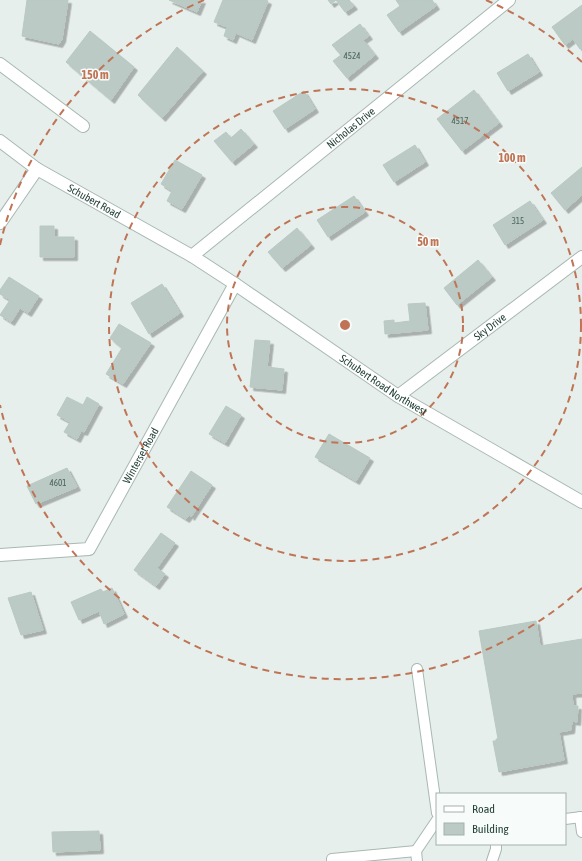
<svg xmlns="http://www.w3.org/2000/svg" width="582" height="861" font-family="'Asap Condensed',sans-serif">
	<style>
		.building { fill: #bbcac4; stroke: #b8c9c2; filter: url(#shadow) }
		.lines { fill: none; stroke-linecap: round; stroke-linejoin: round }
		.lane-casing { stroke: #a8b8b2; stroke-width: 12 }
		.street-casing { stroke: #a8b8b2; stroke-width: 14 }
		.lane { stroke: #fff; stroke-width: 10 }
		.street { stroke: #fff; stroke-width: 12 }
		.ring { fill: none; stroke: #c07456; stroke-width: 2; stroke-dasharray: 7 5 }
		.labels { text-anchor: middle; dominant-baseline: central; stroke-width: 3; stroke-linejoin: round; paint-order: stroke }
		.number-label { font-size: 9px; fill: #4a645c }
		.street-label { font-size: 11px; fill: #24423a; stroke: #f7fbf9 }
		.centre { fill: #c07456; stroke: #f7fbf9; stroke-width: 2 }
		.ring-label { font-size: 12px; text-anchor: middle; font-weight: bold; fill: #c07456; stroke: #f7fbf9; stroke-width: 3; stroke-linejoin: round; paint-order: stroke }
	</style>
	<defs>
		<filter id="shadow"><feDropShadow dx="3.5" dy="3.5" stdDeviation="0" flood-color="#0004"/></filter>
	</defs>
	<rect width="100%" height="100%" fill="#e6efeb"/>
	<g class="building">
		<polygon points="27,0 68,0 62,39 59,44 22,36"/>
		<polygon points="169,0 202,0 197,12"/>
		<polygon points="223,0 266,0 268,1 252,40 236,33 233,40 224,36 227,27 214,22"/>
		<polygon points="328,0 349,0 354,6 345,12 336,0 331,4"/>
		<polygon points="396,0 432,0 436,6 399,32 387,15 400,6"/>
		<polygon points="582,5 582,48 580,49 573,39 565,45 552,27"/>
		<polygon points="360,24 369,36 363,40 375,55 347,78 333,61 341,55 332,45"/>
		<polygon points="90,31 134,67 111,100 66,62"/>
		<polygon points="177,47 203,71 162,118 138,95"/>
		<polygon points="528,54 539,72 508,91 497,73"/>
		<polygon points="474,90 499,123 462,151 437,119"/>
		<polygon points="304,91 315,109 285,129 273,111"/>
		<polygon points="241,129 254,144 232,162 214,141 226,132 231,138"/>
		<polygon points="415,145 425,162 394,182 383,165"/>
		<polygon points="175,160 202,175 182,209 167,201 172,191 161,184"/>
		<polygon points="582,167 582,195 565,210 551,193"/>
		<polygon points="354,196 365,212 328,237 317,220"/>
		<polygon points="530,201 543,220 505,245 493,225"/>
		<polygon points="40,226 54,226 54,237 74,237 74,257 40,257"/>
		<polygon points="297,228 311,245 282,268 268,252"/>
		<polygon points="478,260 492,277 457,305 444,288"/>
		<polygon points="9,277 39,296 28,313 20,308 11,322 0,315 10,300 0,294 0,290"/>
		<polygon points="162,284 180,313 149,334 131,303"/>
		<polygon points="425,303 428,330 385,334 384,321 394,320 394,323 410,321 408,304"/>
		<polygon points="119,324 151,343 123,384 106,374 122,348 110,338"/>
		<polygon points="255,340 270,341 267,367 284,369 282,390 250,387"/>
		<polygon points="67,397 83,405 87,397 99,404 84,432 81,431 77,439 64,432 70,422 57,415"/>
		<polygon points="226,406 241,415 225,443 209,434"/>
		<polygon points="329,434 370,458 356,481 315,457"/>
		<polygon points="67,468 77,487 36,504 27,486"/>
		<polygon points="191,471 212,485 191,517 190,514 186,519 167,507"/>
		<polygon points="161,533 175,543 157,568 165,574 156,586 134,570"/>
		<polygon points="112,588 124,614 104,624 99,611 79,620 71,602 101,589 103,592"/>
		<polygon points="31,592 43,630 21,635 8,598"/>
		<polygon points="536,621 540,646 582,639 582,693 572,694 573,706 578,706 577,722 572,721 571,730 559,732 564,760 499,772 493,741 496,741 496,739 498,739 479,631"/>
		<polygon points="99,831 100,850 53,852 52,832"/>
	</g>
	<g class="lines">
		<g class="lane-casing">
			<g id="lane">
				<polyline points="417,669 437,813"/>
				<polyline points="580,817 582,832"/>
				<polyline points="565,819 582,817"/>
				<polyline points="416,851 437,820"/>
				<polyline points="332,861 332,859 416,851 417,861"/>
				<polyline points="492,861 496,849 496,844"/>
			</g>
		</g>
		<g class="street-casing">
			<g id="street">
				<polyline points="0,64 83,126"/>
				<path id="s1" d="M0,141L37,169L192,256L235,284L398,396L582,502"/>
				<polyline points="0,223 37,169"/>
				<path id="s2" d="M192,256L509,0"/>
				<path id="s3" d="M398,396L582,257"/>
				<path id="s4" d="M0,555L89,549L235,284"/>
			</g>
		</g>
		<use href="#lane" class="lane"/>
		<use href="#street" class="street"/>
	</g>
	<g class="ring">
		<circle cx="345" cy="325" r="118"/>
		<circle cx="345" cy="325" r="236"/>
		<path d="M582 588A354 354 0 0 1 0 405M0 245A354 354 0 0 1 204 0M486 0A354 354 0 0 1 582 62"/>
	</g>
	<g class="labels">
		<g class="number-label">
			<text x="352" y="56">4524</text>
			<text x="460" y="121">4517</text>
			<text x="518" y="221">315</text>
			<text x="58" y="483">4601</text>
		</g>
		<g class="street-label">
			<text stroke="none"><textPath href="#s2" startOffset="204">Nicholas Drive</textPath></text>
			<text stroke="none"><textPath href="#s1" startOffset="112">Schubert Road</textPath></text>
			<text stroke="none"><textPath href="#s3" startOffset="115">Sky Drive</textPath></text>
			<text stroke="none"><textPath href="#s1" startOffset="455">Schubert Road Northwest</textPath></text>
			<text stroke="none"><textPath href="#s4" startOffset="196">Winterset Road</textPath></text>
		</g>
	</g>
	<circle cx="345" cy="325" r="6" class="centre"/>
	<g class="ring-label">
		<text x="95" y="79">150 m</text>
		<text x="512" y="162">100 m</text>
		<text x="428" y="246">50 m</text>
	</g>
	<rect x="436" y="793" width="130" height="52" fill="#f7fbf9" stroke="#a3b1ad"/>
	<rect x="444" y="806" width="20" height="6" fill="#ffffff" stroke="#a3b1ad"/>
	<text x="472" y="813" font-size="12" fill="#24423a">Road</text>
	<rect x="444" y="823" width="20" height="12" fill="#bbcac4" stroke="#a3b1ad"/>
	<text x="472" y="833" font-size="12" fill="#24423a">Building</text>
</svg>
